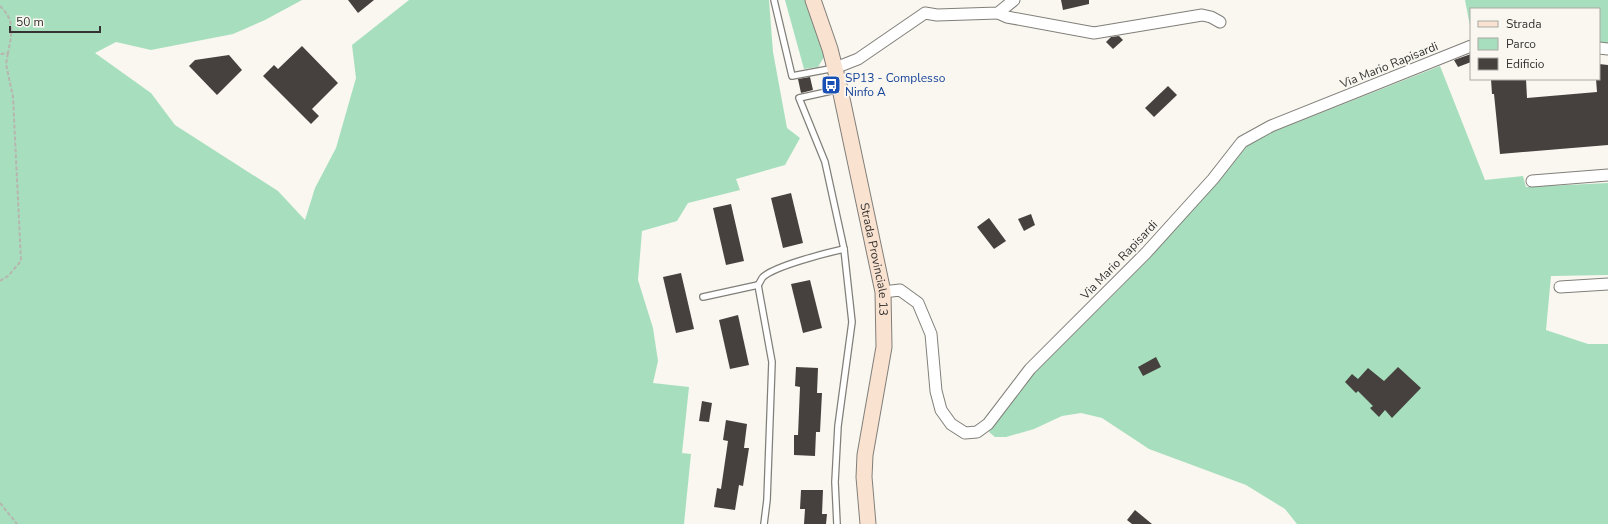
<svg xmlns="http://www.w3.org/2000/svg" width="1608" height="524" font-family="'Nunito Sans',sans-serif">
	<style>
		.green { fill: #a7dfbe }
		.building { fill: #46413e }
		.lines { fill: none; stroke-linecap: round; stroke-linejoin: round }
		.lane-casing { stroke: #817f79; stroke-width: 8 }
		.street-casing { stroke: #817f79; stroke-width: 13 }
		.secondary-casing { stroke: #817f79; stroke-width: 17 }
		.path { stroke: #b7b5b0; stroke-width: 2; stroke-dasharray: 4 2; stroke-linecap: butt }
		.lane { stroke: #fff; stroke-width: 5.5 }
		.street { stroke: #fff; stroke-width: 11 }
		.secondary { stroke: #fae2d1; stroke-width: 15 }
		.labels { text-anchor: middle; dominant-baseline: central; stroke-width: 4; stroke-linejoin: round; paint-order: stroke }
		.street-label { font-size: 12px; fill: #343331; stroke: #f9f7f0 }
		.transit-label { font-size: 12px; fill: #164399; stroke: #f9f7f0; text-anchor: start }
	</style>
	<rect width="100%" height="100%" fill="#f9f7f0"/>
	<g class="green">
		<polygon points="0,0 302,0 265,20 233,34 151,50 116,42 95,53 151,93 175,125 278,191 305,220 315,188 336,148 356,78 352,45 409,0 769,0 773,52 787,128 800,138 785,165 736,179 740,190 688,203 677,221 642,231 638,280 653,328 658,361 653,383 689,387 682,453 691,454 684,524 0,524"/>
		<polygon points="785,0 805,0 824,57 818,67 804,69"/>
		<polygon points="1465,0 1608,0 1608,47 1599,46 1599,9 1471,9 1471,31"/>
		<polygon points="1440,66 1485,180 1523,176 1526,187 1608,183 1608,275 1551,276 1546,330 1588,344 1608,344 1608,524 1297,524 1285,509 1246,485 1149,449 1102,418 1081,413 1062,416 1034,429 1006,437 995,437 989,432 1037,369 1119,289 1218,182 1247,146 1260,137"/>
	</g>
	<g class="building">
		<polygon points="348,0 374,0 358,13"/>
		<polygon points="1061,0 1089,0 1089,4 1063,10"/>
		<polygon points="1119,36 1123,40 1113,49 1106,42 1111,37"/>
		<polygon points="302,46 338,83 312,109 319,116 311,124 263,76 274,65 278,69"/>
		<polygon points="1471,54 1471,62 1458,67 1454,60"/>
		<polygon points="229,55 242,70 217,95 189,66 195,60"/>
		<polygon points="1599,64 1608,65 1608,145 1500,154 1494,94 1492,94 1491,79 1526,79 1527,98 1597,92 1596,79 1599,79"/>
		<polygon points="810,77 813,90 801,93 798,79"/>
		<polygon points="1168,86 1177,95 1154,117 1145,108"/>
		<polygon points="791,193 803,243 783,248 771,198"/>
		<polygon points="731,204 744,261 726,265 713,208"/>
		<polygon points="1031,214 1035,225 1024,231 1018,219"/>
		<polygon points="989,218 1006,241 994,249 977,227"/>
		<polygon points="681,273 694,329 676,333 663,277"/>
		<polygon points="810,280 822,328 803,333 791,284"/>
		<polygon points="738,315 749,365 730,369 719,320"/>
		<polygon points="1156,357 1161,367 1143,376 1138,367"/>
		<polygon points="796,367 818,368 817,393 822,393 820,432 816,432 815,456 794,455 794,435 798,435 800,387 795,386"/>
		<polygon points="1398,367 1421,388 1392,418 1385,410 1379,417 1370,408 1373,406 1358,391 1356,393 1345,382 1352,374 1358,379 1368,368 1384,381"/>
		<polygon points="702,401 712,403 709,422 699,421"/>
		<polygon points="726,420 747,424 744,448 749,448 743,486 739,485 735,510 714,507 717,488 721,489 728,441 723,440"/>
		<polygon points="801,490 823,490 822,514 827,514 826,524 804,524 805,509 800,509"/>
		<polygon points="1135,510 1152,524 1132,524 1127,520"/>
	</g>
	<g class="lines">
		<g class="lane-casing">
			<g id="lane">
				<polyline points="774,0 792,76 835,68"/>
				<polyline points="703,297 758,285"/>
				<path d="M764,524L767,500L772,362L758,285C760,283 761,279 763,277C775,266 826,253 844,249"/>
				<polyline points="837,524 835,482 838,426 852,322 844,249 825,162 799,98 840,89"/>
			</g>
		</g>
		<g class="street-casing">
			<g id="street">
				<polyline points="998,13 1007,17 1094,33 1202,15 1211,17 1220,22"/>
				<polyline points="1599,48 1608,49"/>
				<polyline points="835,68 858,59 925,13 937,15 998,13 1014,0"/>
				<polyline points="1532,181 1608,175"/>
				<polyline points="1560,287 1608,284"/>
				<polyline points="883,292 900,290 918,303 931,334 936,391 941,410 951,424 965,433 977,432 988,424 1030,369 1146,253 1213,179 1242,142 1271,126 1471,46"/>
			</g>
		</g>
		<g class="secondary-casing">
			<g id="secondary">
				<path id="s1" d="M813,0L830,49L840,89L883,292L884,347L865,455L864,477L868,524"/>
			</g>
		</g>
		<g class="path">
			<path d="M0,6C15,20 12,33 8,53L0,54"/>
			<polyline points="0,281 8,276 21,261 13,97 6,64 8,53"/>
			<polyline points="0,503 17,524"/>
		</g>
		<use href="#lane" class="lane"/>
		<use href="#street" class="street"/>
		<use href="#secondary" class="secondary"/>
	</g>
	<defs>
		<g id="bus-square" transform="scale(1)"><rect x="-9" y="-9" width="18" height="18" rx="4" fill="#1a4fb4" stroke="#f9f7f0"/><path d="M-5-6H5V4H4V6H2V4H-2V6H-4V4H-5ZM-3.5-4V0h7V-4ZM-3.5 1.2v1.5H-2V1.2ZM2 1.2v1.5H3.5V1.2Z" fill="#fff"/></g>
	</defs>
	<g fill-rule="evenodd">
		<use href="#bus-square" x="831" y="85"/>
	</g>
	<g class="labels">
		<g class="street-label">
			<text transform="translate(1389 65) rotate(-22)">Via Mario Rapisardi</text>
			<text stroke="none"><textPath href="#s1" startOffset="267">Strada Provinciale 13</textPath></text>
			<text transform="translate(1119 260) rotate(-46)">Via Mario Rapisardi</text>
		</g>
		<g class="transit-label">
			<text x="845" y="78">SP13 - Complesso<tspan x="845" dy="14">Ninfo A</tspan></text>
		</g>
	</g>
	<rect x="1470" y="8" width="130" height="72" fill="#f9f7f0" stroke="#aaa9a4"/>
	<rect x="1478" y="21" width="20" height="6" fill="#fae2d1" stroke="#aaa9a4"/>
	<text x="1506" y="28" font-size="12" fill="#343331">Strada</text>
	<rect x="1478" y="38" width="20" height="12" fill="#a7dfbe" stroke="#aaa9a4"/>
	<text x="1506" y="48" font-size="12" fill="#343331">Parco</text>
	<rect x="1478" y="58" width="20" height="12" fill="#46413e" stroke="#aaa9a4"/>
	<text x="1506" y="68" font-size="12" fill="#343331">Edificio</text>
	<path d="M10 26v6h90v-6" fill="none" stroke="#343331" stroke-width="2"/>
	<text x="16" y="26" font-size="12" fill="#343331" stroke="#f9f7f0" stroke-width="3" paint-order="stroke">50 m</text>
</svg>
